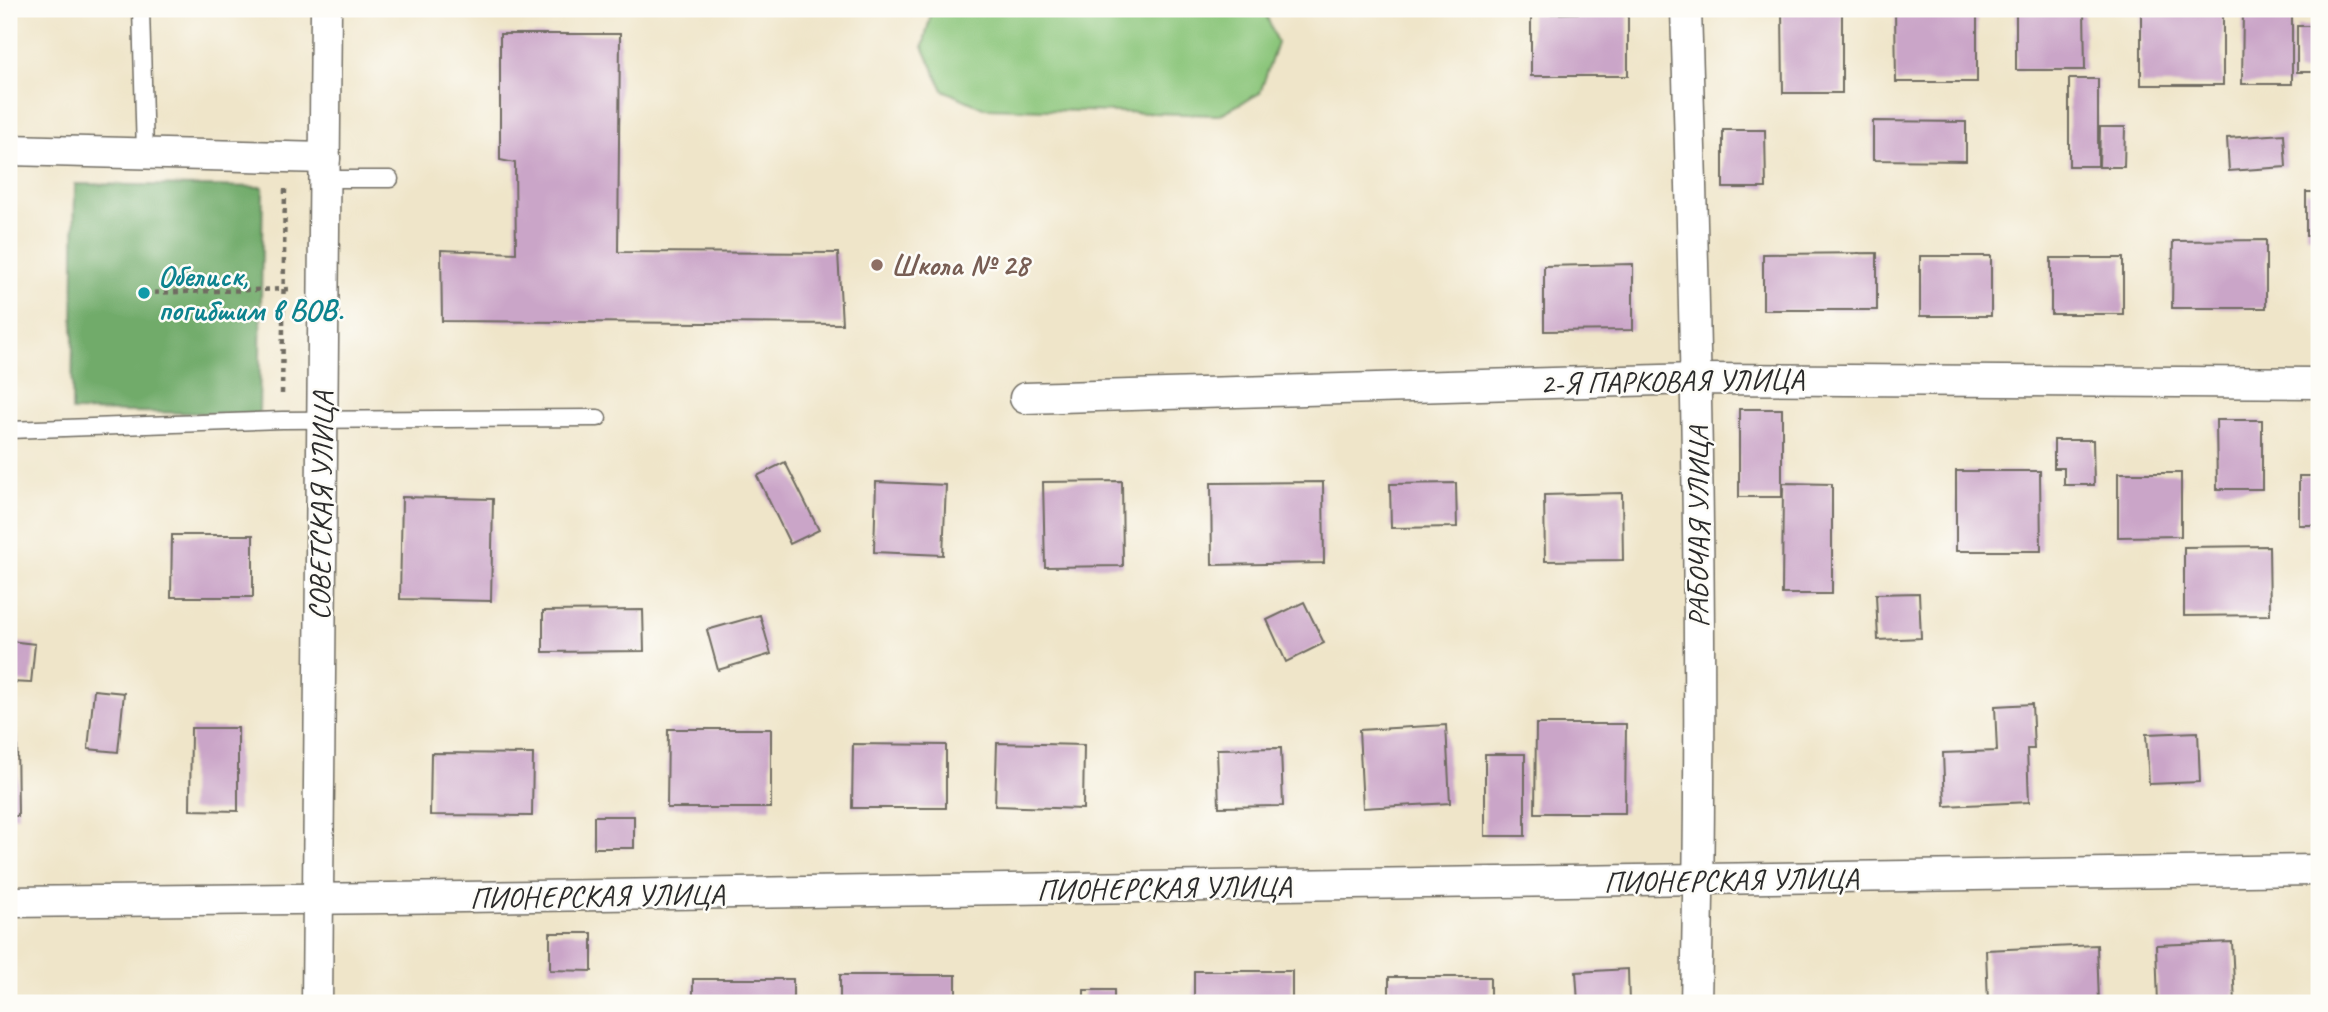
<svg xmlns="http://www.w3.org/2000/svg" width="2328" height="1012" font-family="Caveat,sans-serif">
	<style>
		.green { fill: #8cc67b; stroke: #5c7853; stroke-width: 2 }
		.forest { fill: #71ab6b; stroke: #4e6b4b; stroke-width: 2 }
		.building { fill: #caa5c8 }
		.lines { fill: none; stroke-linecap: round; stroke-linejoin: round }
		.service-casing { stroke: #706c62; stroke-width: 19 }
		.minor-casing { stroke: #706c62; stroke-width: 33 }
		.path { stroke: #706c62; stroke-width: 4.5; stroke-dasharray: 5 5; stroke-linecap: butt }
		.service { stroke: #fff; stroke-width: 16 }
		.minor { stroke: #fff; stroke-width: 30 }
		.education-dot { fill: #8d6e63; stroke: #fdfcf7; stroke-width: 2.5 }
		.culture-dot { fill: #0f9aa8; stroke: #fdfcf7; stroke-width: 2.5 }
		.labels { text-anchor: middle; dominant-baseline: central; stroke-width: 5; stroke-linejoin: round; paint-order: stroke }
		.education-label { font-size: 30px; font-weight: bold; fill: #785e54; stroke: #fdfcf7; text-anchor: start }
		.culture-label { font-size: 30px; font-weight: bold; fill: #0d838f; stroke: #fdfcf7; text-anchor: start }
		.street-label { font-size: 30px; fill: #2b2b2b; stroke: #fdfcf7 }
	</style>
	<rect width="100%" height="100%" fill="#fdfcf7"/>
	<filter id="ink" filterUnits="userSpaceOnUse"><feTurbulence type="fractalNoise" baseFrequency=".0143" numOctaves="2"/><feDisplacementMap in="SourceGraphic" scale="14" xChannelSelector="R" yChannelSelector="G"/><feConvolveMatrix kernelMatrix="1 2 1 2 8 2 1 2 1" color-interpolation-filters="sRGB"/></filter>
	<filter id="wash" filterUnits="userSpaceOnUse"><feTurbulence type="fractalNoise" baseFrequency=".00686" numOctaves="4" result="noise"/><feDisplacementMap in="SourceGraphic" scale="28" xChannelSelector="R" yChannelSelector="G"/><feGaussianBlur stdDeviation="1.57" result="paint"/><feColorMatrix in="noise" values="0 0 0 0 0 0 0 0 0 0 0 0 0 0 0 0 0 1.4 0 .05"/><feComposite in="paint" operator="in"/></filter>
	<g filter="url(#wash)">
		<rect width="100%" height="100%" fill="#efe5c9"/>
		<polygon class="green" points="932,9 1264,9 1277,43 1260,93 1219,115 983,108 943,90 923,47"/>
		<polygon class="forest" points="75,184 263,187 259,414 72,411"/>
		<g id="blocks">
			<g class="building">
				<polygon points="1578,9 1628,9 1628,76 1531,76 1531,14 1578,13"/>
				<polygon points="1782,9 1842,9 1842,93 1783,93"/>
				<polygon points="1895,9 1977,9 1977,82 1896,82"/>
				<polygon points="2016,9 2084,9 2085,70 2016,70"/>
				<rect x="2141" y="9" width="82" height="76"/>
				<polygon points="2243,9 2292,9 2292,84 2242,84"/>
				<rect x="2297" y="26" width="22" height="46"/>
				<polygon points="500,34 620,34 618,252 838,253 842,324 442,321 441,250 516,253 515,163 500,160"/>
				<rect x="2069" y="79" width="29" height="87"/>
				<polygon points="1873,121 1966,122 1966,161 1873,160"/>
				<polygon points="2100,127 2125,127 2124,167 2099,167"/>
				<polygon points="1723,130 1765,130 1766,188 1723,188"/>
				<polygon points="2284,134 2286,167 2229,171 2227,138"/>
				<rect x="2306" y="192" width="13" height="44"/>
				<polygon points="2266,240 2266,308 2172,308 2173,241"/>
				<polygon points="1877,253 1877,310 1763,310 1763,254"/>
				<rect x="1920" y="256" width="71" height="60"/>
				<rect x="2051" y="258" width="72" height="56"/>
				<polygon points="1633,264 1633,330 1544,331 1544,266"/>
				<polygon points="9,335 12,335 13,421 9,421"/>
				<rect x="1739" y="409" width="43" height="88"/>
				<polygon points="2216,420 2262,420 2262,489 2217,489"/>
				<polygon points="2054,440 2093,440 2094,485 2064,485 2064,468 2054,468"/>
				<polygon points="785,462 819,530 790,544 757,476"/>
				<polygon points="1956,471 2040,471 2041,551 1956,551"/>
				<polygon points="2118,473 2181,473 2181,536 2118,537"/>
				<rect x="2299" y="476" width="20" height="49"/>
				<polygon points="1122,481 1123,566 1045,567 1043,482"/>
				<polygon points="876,482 946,485 943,555 874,552"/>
				<polygon points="1323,482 1324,563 1212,565 1211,483"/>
				<polygon points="1456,483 1457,527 1391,528 1390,484"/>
				<polygon points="1783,483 1832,484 1832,594 1782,594"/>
				<polygon points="1622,493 1623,560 1545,561 1544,495"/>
				<polygon points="402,497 493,499 491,601 400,599"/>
				<polygon points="172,535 253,535 253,597 171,597"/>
				<polygon points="2269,546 2270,615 2184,616 2184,547"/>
				<polygon points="1919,593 1921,638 1878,640 1876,594"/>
				<polygon points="1304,602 1324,643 1286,662 1267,620"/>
				<polygon points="643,610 644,651 543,652 543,611"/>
				<polygon points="760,615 771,654 718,670 707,630"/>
				<polygon points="9,641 35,644 31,683 9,682"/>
				<polygon points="94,690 124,693 118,752 88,749"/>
				<polygon points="2032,704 2034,749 2027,749 2029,802 1945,806 1943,753 1997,751 1995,706"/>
				<polygon points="1536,724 1626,724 1625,813 1535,813"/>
				<polygon points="1446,725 1450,803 1363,808 1359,730"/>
				<polygon points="191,728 238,728 238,811 190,810"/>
				<polygon points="668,729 771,729 771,808 667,808"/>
				<polygon points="2198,732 2200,782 2149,784 2146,734"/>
				<polygon points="9,736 17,736 18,816 9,816"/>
				<polygon points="997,743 1084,745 1083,809 995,806"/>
				<polygon points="853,744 946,745 946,808 852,808"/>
				<polygon points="1281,748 1283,806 1219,807 1217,749"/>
				<polygon points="431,753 533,754 532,816 430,815"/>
				<rect x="1485" y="754" width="40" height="82"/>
				<rect x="594" y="816" width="40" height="32"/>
				<polygon points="550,933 592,933 592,971 550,970"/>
				<polygon points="2232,942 2235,1003 2158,1003 2156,945"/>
				<polygon points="2097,945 2099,1003 1988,1003 1986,950"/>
				<polygon points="1628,969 1629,1003 1578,1003 1576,972"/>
				<rect x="1194" y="971" width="98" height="32"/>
				<rect x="840" y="975" width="116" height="28"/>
				<rect x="1389" y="977" width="101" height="26"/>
				<rect x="693" y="979" width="100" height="24"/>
				<rect x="1084" y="990" width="30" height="13"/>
			</g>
		</g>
	</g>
	<g filter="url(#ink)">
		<use href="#blocks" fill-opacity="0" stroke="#706c62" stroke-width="2"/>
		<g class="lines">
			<g class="service-casing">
				<g id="service">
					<polyline points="141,9 145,154"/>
					<polyline points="325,179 390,179"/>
					<polyline points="9,430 282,420 598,418"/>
				</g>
			</g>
			<g class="minor-casing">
				<g id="minor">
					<path d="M1686,9C1696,340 1704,672 1696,1003"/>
					<polyline points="9,150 325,158"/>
					<polyline points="1025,398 1697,379 2319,383"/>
					<polyline points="9,902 389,898 2319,870"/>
					<polyline points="317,1003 326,9"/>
				</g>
			</g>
			<g class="path">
				<polyline points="144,293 290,289"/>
				<polyline points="282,394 285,189"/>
			</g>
			<use href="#service" class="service"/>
			<use href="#minor" class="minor"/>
		</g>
	</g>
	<circle class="education-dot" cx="877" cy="265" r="7"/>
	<circle class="culture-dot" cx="144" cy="293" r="7"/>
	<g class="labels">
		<g class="education-label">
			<text x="891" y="265">Школа № 28</text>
		</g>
		<g class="culture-label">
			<text x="158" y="276">Обелиск,<tspan x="158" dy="34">погибшим в ВОВ.</tspan></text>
		</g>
		<g class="street-label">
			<text transform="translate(1672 381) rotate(-1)">2-Я ПАРКОВАЯ УЛИЦА</text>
			<text transform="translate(321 506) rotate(-89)">СОВЕТСКАЯ УЛИЦА</text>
			<text transform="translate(1698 527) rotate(-90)">РАБОЧАЯ УЛИЦА</text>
			<text transform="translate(1731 880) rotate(-1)">ПИОНЕРСКАЯ УЛИЦА</text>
			<text transform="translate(1164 888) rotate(-1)">ПИОНЕРСКАЯ УЛИЦА</text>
			<text transform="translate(597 896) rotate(-1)">ПИОНЕРСКАЯ УЛИЦА</text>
		</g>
	</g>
	<rect width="2328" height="1012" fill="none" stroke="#fdfcf7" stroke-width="35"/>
</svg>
